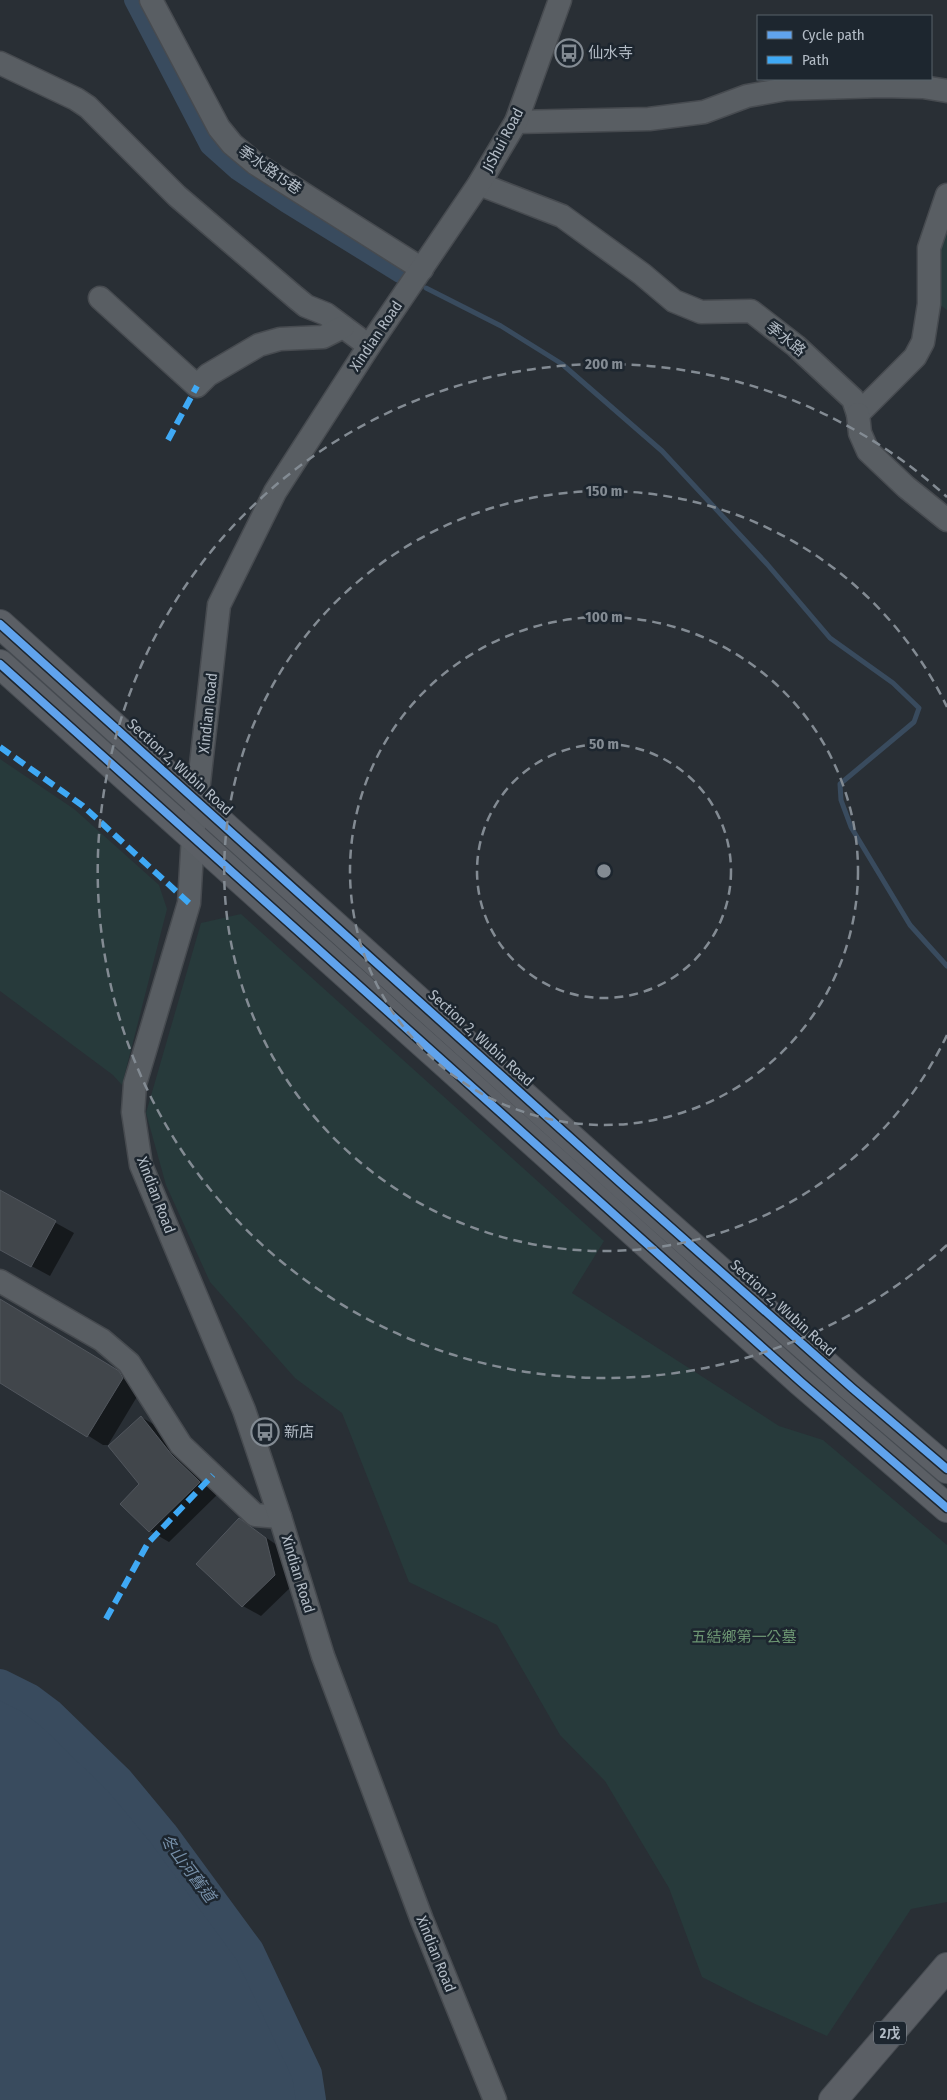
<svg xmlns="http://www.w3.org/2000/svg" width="947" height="2100" font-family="'Fira Sans Condensed','Noto Sans TC',sans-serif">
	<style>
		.green { fill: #273a3b }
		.water { fill: #394b5e }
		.shadow { fill: #0007 }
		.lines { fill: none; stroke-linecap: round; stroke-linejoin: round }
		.stream { stroke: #394b5e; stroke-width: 5 }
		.canal { stroke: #394b5e; stroke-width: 18 }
		.river { stroke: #394b5e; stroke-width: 30 }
		.building { fill: #41464b; stroke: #51565d }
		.minor-casing { stroke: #474b50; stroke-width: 25 }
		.major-casing { stroke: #474c52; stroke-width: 30 }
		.minor { stroke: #595e63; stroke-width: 22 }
		.major { stroke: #5b5f65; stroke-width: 28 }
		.quiet { stroke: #3fa9f5; stroke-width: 6; stroke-dasharray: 12 6; stroke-linecap: butt }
		.cycleway-casing { stroke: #1d262f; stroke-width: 11 }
		.cycleway { stroke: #60a3ed; stroke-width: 8 }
		.ring { fill: none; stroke: #838b93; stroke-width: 2.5; stroke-dasharray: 9 6 }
		.labels { text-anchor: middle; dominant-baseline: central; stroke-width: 5; stroke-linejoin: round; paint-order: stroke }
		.shield { fill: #1d262f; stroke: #868f99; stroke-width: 1 }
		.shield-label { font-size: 14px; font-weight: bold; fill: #b3bcc6 }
		.poi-label { font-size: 15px; fill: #b3bcc6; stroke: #1d262f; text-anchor: start }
		.street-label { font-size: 15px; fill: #b3bcc6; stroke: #1d262f }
		.park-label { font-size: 15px; fill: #6c9572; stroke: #1d262f }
		.water-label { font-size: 16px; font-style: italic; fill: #768fa8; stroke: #1d262f }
		.centre { fill: #838b93; stroke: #1d262f; stroke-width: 2.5 }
		.ring-label { font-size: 15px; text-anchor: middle; font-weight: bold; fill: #838b93; stroke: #1d262f; stroke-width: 5; stroke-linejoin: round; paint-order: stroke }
	</style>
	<rect width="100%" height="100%" fill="#292f35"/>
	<g class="green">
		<polygon points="947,221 947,310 935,301 943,229"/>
		<polygon points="0,759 74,809 159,885 167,909 122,1085 113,1075 0,991"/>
		<polygon points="241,914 604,1241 572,1293 779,1426 823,1440 947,1545 947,1902 911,1909 827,2036 755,2004 702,1977 669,1888 605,1781 560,1735 497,1625 409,1582 342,1413 295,1378 210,1282 166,1185 146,1113 201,923"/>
	</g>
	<polygon class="water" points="0,1684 30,1699 50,1714 119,1781 163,1834 252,1957 307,2074 311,2100 0,2100"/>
	<g class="shadow">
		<polygon points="0,1192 74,1233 50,1276 0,1249"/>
		<polygon points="0,1300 138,1384 141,1390 108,1445 103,1445 84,1433 0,1382"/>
		<polygon points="141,1417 160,1428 218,1494 169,1542 150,1531 122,1504 141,1484"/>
		<polygon points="239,1519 284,1550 293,1585 261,1616 243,1606"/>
	</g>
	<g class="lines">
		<polyline class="stream" points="426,288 501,326 562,364 662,451 767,564 830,638 893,683 919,708 914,722 840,784 841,800 851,827 910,925 947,966"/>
		<polyline class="canal" points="133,0 209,146 237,171 285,203 400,274"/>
		<polyline class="river" points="0,1684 30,1699 50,1714 119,1781 163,1834 249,1951 307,2074 311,2100"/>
	</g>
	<g class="building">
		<polygon points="0,1190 56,1221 31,1267 0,1250"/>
		<polygon points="0,1299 119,1371 123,1378 87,1437 0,1383"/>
		<polygon points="141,1416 172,1455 200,1482 149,1532 120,1504 139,1484 108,1446"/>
		<polygon points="239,1518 266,1538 275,1575 242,1607 196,1564"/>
	</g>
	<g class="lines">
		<g class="minor-casing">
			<g id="minor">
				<polyline points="151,0 219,128 232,144 256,164 422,269"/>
				<polyline points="0,63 76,99 88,107 177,196 295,297 306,306 326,314 369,346"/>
				<polyline points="516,122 649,119 704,112 747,96 786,89 882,86 923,87 947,91"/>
				<polyline points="479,184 562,216 642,274 674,301 701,312 751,311 796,346 853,399 858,414 915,357 923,342 929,304 929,248 947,195"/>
				<polyline points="100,298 197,386 208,375 259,345 280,339 323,337 343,327"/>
				<polyline points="858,414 860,433 868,451 906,487 947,520"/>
				<polyline points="0,1281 102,1340 129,1363 181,1445 255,1515 280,1517"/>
				<polyline points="495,2100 422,1920 323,1656 280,1517 244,1410 141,1165 133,1112 135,1084 189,903 193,836 219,605 275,492 369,346 479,184 516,122 560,0"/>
			</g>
		</g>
		<g class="major-casing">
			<g id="major">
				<polyline points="0,624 624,1186 852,1388 947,1469"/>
				<polyline points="0,664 801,1382 947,1508"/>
				<polyline points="833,2100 947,1967"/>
			</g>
		</g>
		<use href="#minor" class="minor"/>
		<use href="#major" class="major"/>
		<g class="quiet">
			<polyline points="168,440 197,386"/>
			<polyline points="0,747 83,806 189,903"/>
			<polyline points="106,1619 148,1543 213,1475"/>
		</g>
		<g class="cycleway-casing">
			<g id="cycleway">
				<polyline points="0,624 624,1186 852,1388 947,1469"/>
				<polyline points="0,664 801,1382 947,1508"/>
			</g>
		</g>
		<use href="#cycleway" class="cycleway"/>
	</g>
	<g class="ring">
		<circle cx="604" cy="871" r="127"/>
		<circle cx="604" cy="871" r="254"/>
		<path d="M947 1035A380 380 0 1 1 947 707"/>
		<path d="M947 1245A507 507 0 1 1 947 497"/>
	</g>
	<defs>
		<g id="bus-ring" transform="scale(1.4375)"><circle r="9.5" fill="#1d262f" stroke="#838b93" stroke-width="1.5"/><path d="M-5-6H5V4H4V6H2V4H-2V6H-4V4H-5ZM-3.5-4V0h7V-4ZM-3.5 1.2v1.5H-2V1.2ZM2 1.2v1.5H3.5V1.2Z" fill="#838b93"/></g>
	</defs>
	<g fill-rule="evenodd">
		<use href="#bus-ring" x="569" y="53"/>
		<use href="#bus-ring" x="265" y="1432"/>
	</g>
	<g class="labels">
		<rect class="shield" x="874" y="2021.5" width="32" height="23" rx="4"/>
		<g class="shield-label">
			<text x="890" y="2033">2戊</text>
		</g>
		<g class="poi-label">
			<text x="588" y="53">仙水寺</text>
			<text x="284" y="1432">新店</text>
		</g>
		<g class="street-label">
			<text transform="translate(503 140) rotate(-62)">JiShui Road</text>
			<text transform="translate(270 170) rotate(35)">季水路15巷</text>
			<text transform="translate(376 336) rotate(-56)">Xindian Road</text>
			<text transform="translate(786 339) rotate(39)">季水路</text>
			<text transform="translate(208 713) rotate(-84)">Xindian Road</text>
			<text transform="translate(180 767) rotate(42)">Section 2, Wubin Road</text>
			<text transform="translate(481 1038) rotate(42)">Section 2, Wubin Road</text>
			<text transform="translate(156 1195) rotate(69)">Xindian Road</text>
			<text transform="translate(783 1308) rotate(42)">Section 2, Wubin Road</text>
			<text transform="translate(298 1574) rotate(73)">Xindian Road</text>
			<text transform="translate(436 1954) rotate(68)">Xindian Road</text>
		</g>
		<g class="park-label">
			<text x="744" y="1637">五結鄉第一公墓</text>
		</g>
		<g class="water-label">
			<text transform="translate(188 1868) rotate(53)">冬山河舊道</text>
		</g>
	</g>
	<circle cx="604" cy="871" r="8" class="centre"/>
	<g class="ring-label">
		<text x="604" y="369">200 m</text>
		<text x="604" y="496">150 m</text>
		<text x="604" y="622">100 m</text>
		<text x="604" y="749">50 m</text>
	</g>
	<rect x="757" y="15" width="175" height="65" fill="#1d262f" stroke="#59626b"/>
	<rect x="767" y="31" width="25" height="8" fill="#60a3ed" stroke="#59626b"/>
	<text x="802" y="40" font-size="15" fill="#b3bcc6">Cycle path</text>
	<rect x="767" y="56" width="25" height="8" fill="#3fa9f5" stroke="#59626b"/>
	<text x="802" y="65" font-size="15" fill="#b3bcc6">Path</text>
</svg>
